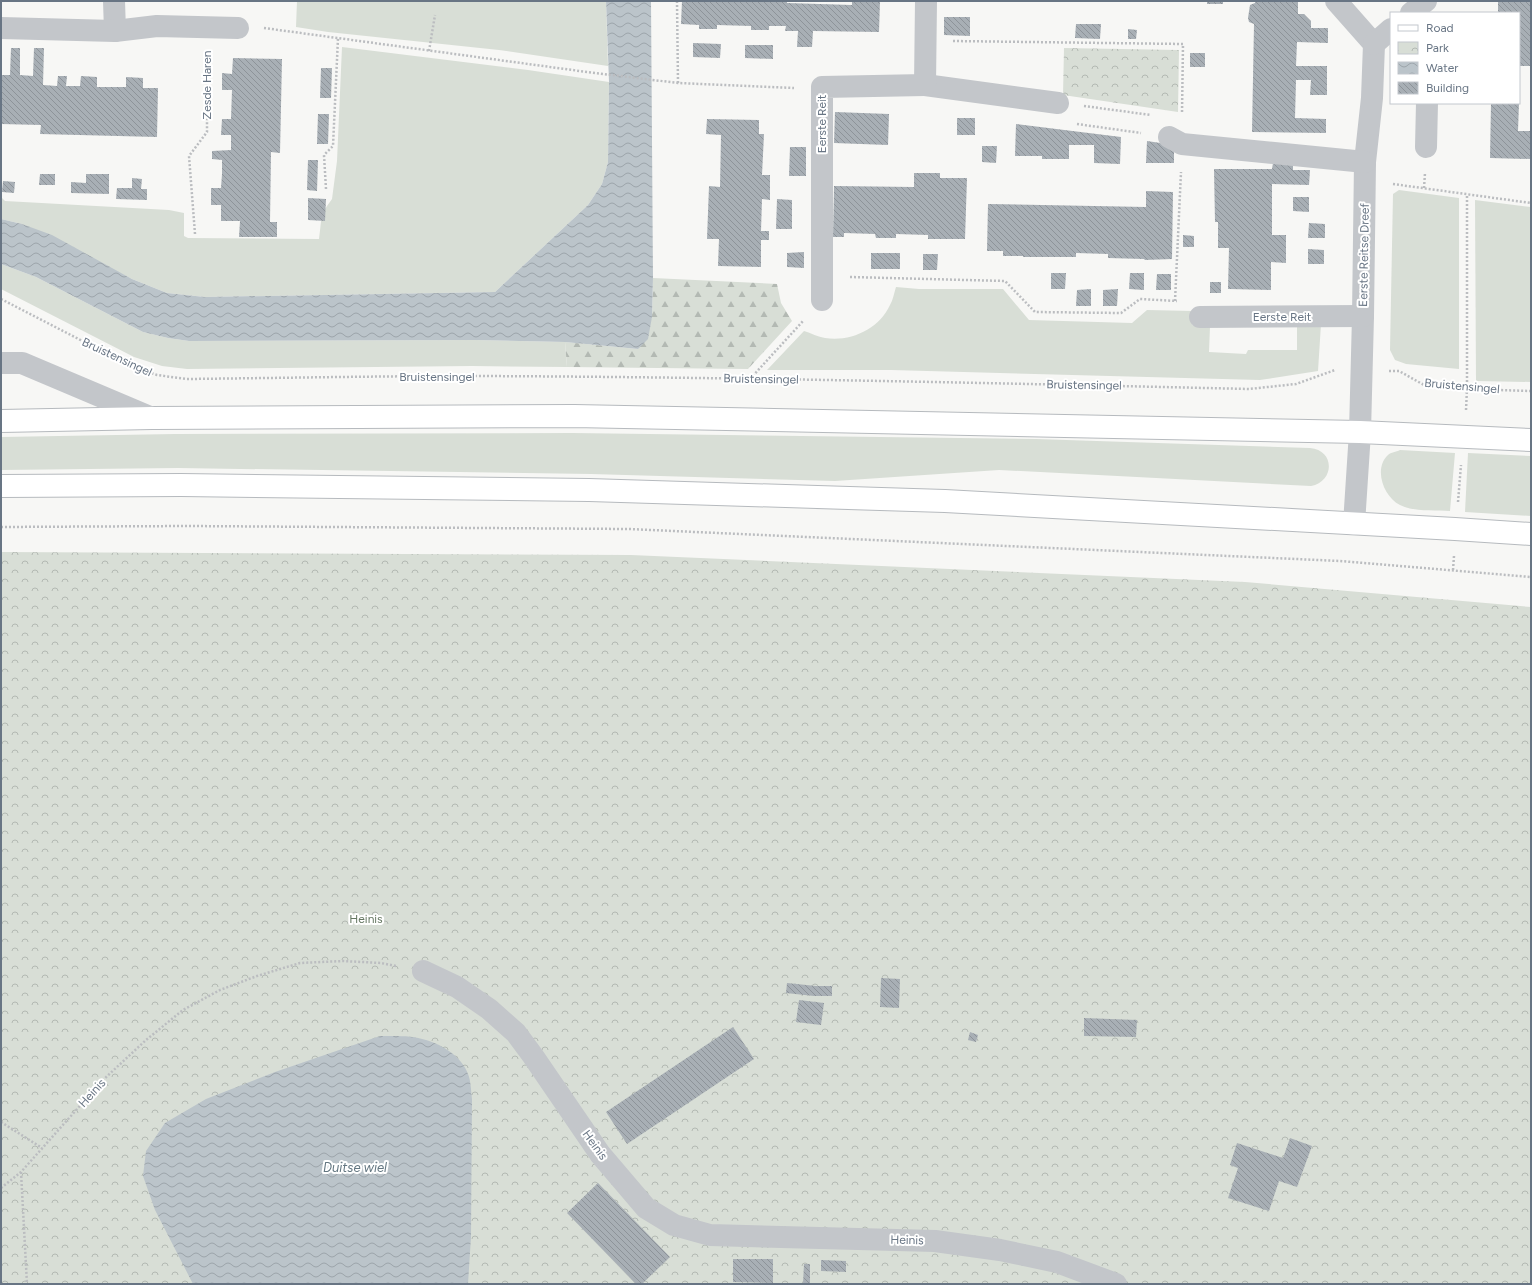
<svg xmlns="http://www.w3.org/2000/svg" width="1532" height="1285" font-family="Figtree,sans-serif">
	<style>
		.grass { fill: #d8ded6 }
		.forest { fill: url(#forest-firs) }
		.park { fill: url(#park-crowns) }
		.water { fill: url(#water-waves) }
		.building { fill: url(#building-back-hatch) }
		.lines { fill: none; stroke-linecap: round; stroke-linejoin: round }
		.major-casing { stroke: #b6babe; stroke-width: 24 }
		.path { stroke: #bbbdc0; stroke-width: 2.5; stroke-dasharray: 2 2; stroke-linecap: butt }
		.minor { stroke: #c3c6ca; stroke-width: 22 }
		.major { stroke: #fff; stroke-width: 22 }
		.labels { text-anchor: middle; dominant-baseline: central; stroke-width: 4; stroke-linejoin: round; paint-order: stroke }
		.street-label { font-size: 12px; fill: #687584; stroke: #fff }
		.park-label { font-size: 12px; fill: #657762; stroke: #fff }
		.water-label { font-size: 13px; font-style: italic; fill: #637680; stroke: #fff }
	</style>
	<defs>
		<pattern id="forest-firs" width="22" height="20" patternUnits="userSpaceOnUse"><rect width="22" height="20" fill="#d8ded6"/><path d="M5 1l3.5 6h-7zM16 11l3.5 6h-7z" fill="#b3b9b3"/></pattern>
		<pattern id="park-crowns" width="20" height="18" patternUnits="userSpaceOnUse"><rect width="20" height="18" fill="#d8ded6"/><path d="M2 6a3 3 0 1 1 6 0M12 15a3 3 0 1 1 6 0" fill="none" stroke="#b3b9b3"/></pattern>
		<pattern id="water-waves" width="16" height="10" patternUnits="userSpaceOnUse"><rect width="16" height="10" fill="#bbc4ca"/><path d="M0 5q4-4 8 0t8 0" fill="none" stroke="#9ca4aa"/></pattern>
		<pattern id="building-back-hatch" width="6" height="6" patternUnits="userSpaceOnUse"><rect width="6" height="6" fill="#a8afb5"/><path d="M-1 5l2 2M0 0l6 6M5-1l2 2" fill="none" stroke="#8d9399"/></pattern>
	</defs>
	<rect width="100%" height="100%" fill="#f7f7f5"/>
	<g class="grass">
		<polygon points="297,1 606,1 608,66 499,50 328,32 296,27"/>
		<polygon points="342,47 528,70 609,82 608,162 602,184 588,205 495,292 205,297 167,293 132,279 22,224 1,219 1,197 5,201 169,210 184,213 184,236 188,238 319,239 322,213 332,199 337,161"/>
		<polygon points="1399,190 1459,198 1459,369 1406,364 1395,360 1390,350 1393,194"/>
		<polygon points="1475,200 1531,207 1531,382 1476,381"/>
		<polygon points="1,264 36,277 143,332 168,338 189,341 475,340 565,342 567,367 472,366 187,369 162,366 134,357 1,289"/>
		<path d="M896,287L919,289H1003L1029,320L1132,323L1147,310L1193,311L1192,325L1210,327L1209,352L1246,354L1248,350H1297V325L1321,324L1318,371L1260,380L891,370H767L804,331C811,333 818,337 825,338C851,342 879,329 890,305C893,300 894,293 896,287Z"/>
		<path d="M572,433L1036,439L1310,448C1335,450 1335,481 1311,486L999,470L835,481L591,474L178,468L1,470V437L175,434Z"/>
		<path d="M1400,450L1455,453L1450,511C1434,510 1414,512 1400,505C1384,497 1373,469 1388,455C1391,452 1396,452 1400,450Z"/>
		<polygon points="1468,453 1531,456 1531,516 1465,512"/>
	</g>
	<polygon class="forest" points="653,278 777,284 781,303 792,321 748,369 567,367 565,342 638,349 652,317"/>
	<g class="park">
		<polygon points="1064,48 1179,50 1178,112 1063,95"/>
		<polygon points="1,552 631,555 1245,582 1531,607 1531,1284 1,1284"/>
	</g>
	<g class="water">
		<polygon points="606,1 651,1 653,278 652,317 648,339 638,349 565,342 475,340 189,341 168,338 143,332 36,277 1,264 1,219 22,224 52,235 132,279 167,293 205,297 495,292 588,205 602,184 608,162 609,82"/>
		<path d="M380,1036C395,1036 412,1035 426,1040C443,1045 462,1057 468,1074C471,1081 471,1091 472,1099L471,1237L468,1284H193L155,1210L143,1176L146,1151L165,1123L206,1099L275,1072Z"/>
	</g>
	<g class="building">
		<polygon points="682,1 787,1 787,3 852,5 852,1 880,1 879,32 813,31 812,47 797,47 798,31 785,31 786,26 769,26 769,30 751,30 751,26 717,25 717,29 699,29 699,25 681,24"/>
		<rect x="1207" y="1" width="16" height="3"/>
		<polygon points="1255,1 1298,1 1298,14 1304,14 1311,21 1311,28 1328,28 1328,43 1297,42 1296,66 1327,66 1327,95 1310,95 1311,80 1296,80 1295,118 1326,119 1326,133 1252,132 1254,24 1249,22 1248,18 1250,5 1255,3"/>
		<polygon points="1498,1 1531,1 1531,66 1519,66 1519,13 1498,13"/>
		<polygon points="944,17 970,17 970,36 944,35"/>
		<polygon points="1076,24 1101,24 1100,39 1075,38"/>
		<polygon points="1128,29 1137,30 1136,39 1128,39"/>
		<polygon points="693,43 721,44 720,58 693,57"/>
		<polygon points="745,45 773,45 773,59 745,58"/>
		<polygon points="11,48 20,48 20,75 33,76 34,48 44,48 43,85 57,86 58,76 67,76 66,86 80,86 81,76 97,77 97,87 126,87 126,77 143,78 143,88 158,88 157,137 40,134 41,125 1,124 1,75 10,75"/>
		<rect x="1190" y="53" width="15" height="14"/>
		<polygon points="233,58 282,59 280,153 271,152 270,222 277,222 277,237 239,237 240,221 221,221 221,205 211,205 211,188 221,188 222,174 222,160 212,159 212,151 231,150 231,135 221,135 222,119 231,119 232,90 222,90 222,73 232,74"/>
		<polygon points="321,68 332,68 331,98 320,98"/>
		<polygon points="1491,103 1519,103 1518,131 1531,131 1531,159 1490,158"/>
		<polygon points="835,112 889,114 888,145 834,143"/>
		<polygon points="318,114 329,114 328,144 317,144"/>
		<rect x="957" y="118" width="18" height="17"/>
		<polygon points="707,119 759,120 759,134 764,134 762,175 770,175 770,200 762,199 761,231 769,231 769,240 761,240 761,267 718,266 719,239 707,239 709,186 720,187 721,135 706,134"/>
		<polygon points="1016,124 1121,137 1120,164 1094,163 1094,145 1069,145 1069,159 1042,159 1042,156 1015,156"/>
		<polygon points="1147,141 1174,145 1174,163 1146,163"/>
		<polygon points="982,146 997,146 996,163 982,162"/>
		<polygon points="790,147 806,147 806,176 789,176"/>
		<polygon points="308,160 318,160 317,191 307,190"/>
		<polygon points="1273,163 1293,164 1293,170 1310,170 1309,185 1272,184 1272,235 1286,235 1286,263 1271,262 1271,290 1228,289 1229,248 1218,248 1218,222 1215,222 1214,169 1272,169"/>
		<polygon points="914,173 940,173 940,178 967,178 965,239 928,239 928,235 896,234 896,238 876,238 875,234 844,233 844,237 833,237 834,186 914,187"/>
		<polygon points="40,174 55,174 55,185 39,185"/>
		<polygon points="86,174 109,174 109,194 71,193 71,182 86,183"/>
		<polygon points="132,178 142,179 141,189 147,189 147,200 116,199 117,188 132,188"/>
		<polygon points="3,181 15,182 14,193 2,192"/>
		<polygon points="1146,191 1173,192 1172,259 1145,260 1144,259 1108,258 1108,254 1076,253 1076,257 1023,257 1023,256 1003,256 1003,251 987,251 988,204 1146,207"/>
		<polygon points="1293,197 1309,197 1309,212 1293,211"/>
		<polygon points="308,198 326,199 325,221 308,220"/>
		<polygon points="777,199 792,200 792,229 776,229"/>
		<polygon points="1309,223 1325,224 1325,238 1308,238"/>
		<polygon points="1183,235 1194,236 1194,247 1183,247"/>
		<polygon points="1308,249 1324,250 1324,264 1308,264"/>
		<polygon points="804,252 804,268 787,267 787,253"/>
		<rect x="871" y="253" width="29" height="16"/>
		<polygon points="923,254 938,254 937,270 923,270"/>
		<polygon points="1051,273 1066,273 1065,289 1051,289"/>
		<polygon points="1130,273 1144,273 1144,290 1129,289"/>
		<polygon points="1157,274 1171,274 1171,290 1156,290"/>
		<rect x="1210" y="282" width="11" height="11"/>
		<polygon points="1091,289 1091,306 1076,306 1077,290"/>
		<polygon points="1118,289 1117,306 1103,306 1103,290"/>
		<polygon points="881,978 900,979 899,1008 880,1007"/>
		<polygon points="787,983 816,986 832,986 832,996 814,996 786,993"/>
		<polygon points="799,1000 824,1003 821,1025 796,1022"/>
		<polygon points="1084,1018 1137,1020 1136,1037 1084,1036"/>
		<polygon points="733,1027 754,1059 627,1144 606,1112"/>
		<polygon points="970,1032 978,1035 976,1042 968,1040"/>
		<polygon points="1290,1138 1312,1146 1297,1187 1279,1181 1269,1211 1228,1198 1238,1168 1230,1165 1237,1143 1283,1158"/>
		<polygon points="598,1183 670,1257 642,1284 636,1284 567,1213"/>
		<polygon points="733,1259 773,1259 773,1283 733,1282"/>
		<polygon points="821,1260 846,1261 846,1272 821,1271"/>
		<polygon points="804,1264 810,1264 810,1284 803,1284"/>
	</g>
	<g class="lines">
		<g class="major-casing">
			<g id="major">
				<polyline points="1,421 152,418 574,416 1360,432 1531,440"/>
				<polyline points="1,486 181,485 589,490 945,501 1455,529 1531,534"/>
			</g>
		</g>
		<g class="path">
			<polyline points="677,1 678,83"/>
			<polyline points="264,28 587,72 678,83 794,88"/>
			<polyline points="953,41 1183,44 1182,113"/>
			<polyline points="429,51 435,15"/>
			<polyline points="1084,106 1151,115"/>
			<polyline points="1077,124 1141,133"/>
			<polyline points="1393,184 1531,203"/>
			<polyline points="1424,188 1425,173"/>
			<polyline points="326,189 324,155 333,146 338,38"/>
			<polyline points="195,234 189,156 207,132 207,56"/>
			<polyline points="850,277 1005,281 1035,312 1121,313 1140,299 1177,301"/>
			<path d="M1,299L129,365L157,375L186,379C282,378 378,376 474,376C733,377 991,383 1249,389L1296,384L1335,370"/>
			<polyline points="1175,301 1181,172"/>
			<polyline points="1389,371 1399,371 1424,385 1467,389 1531,391"/>
			<polyline points="750,379 804,320"/>
			<polyline points="1466,410 1467,389 1467,194"/>
			<polyline points="1458,502 1461,465"/>
			<polyline points="1,527 187,526 629,529 1340,561 1531,577"/>
			<polyline points="1453,570 1454,556"/>
			<polyline points="1,1122 42,1148"/>
			<polyline points="21,1172 27,1284"/>
			<polyline points="1,1188 21,1172 103,1080 146,1040 183,1010 220,990 257,976 300,963 343,961 381,963 396,966"/>
		</g>
		<g class="minor">
			<polyline points="114,1 115,31"/>
			<polyline points="1336,1 1374,44 1372,98 1365,162 1363,316 1360,432 1354,524"/>
			<polyline points="1411,13 1426,1"/>
			<polyline points="1,28 115,31 157,26 238,28"/>
			<polyline points="1374,44 1391,29"/>
			<polyline points="925,85 1058,103"/>
			<polyline points="1169,137 1182,144 1365,162"/>
			<polyline points="1426,147 1427,103"/>
			<polyline points="822,300 822,87 925,85 926,1"/>
			<polyline points="1200,317 1363,316"/>
			<polyline points="1,363 22,363 152,418"/>
			<polyline points="423,971 457,987 489,1009 516,1033 533,1056 600,1154 646,1208 674,1225 710,1235 935,1241 1000,1250 1057,1262 1116,1284"/>
		</g>
		<use href="#major" class="major"/>
	</g>
	<g class="labels">
		<g class="street-label">
			<text transform="translate(207 85) rotate(-90)">Zesde Haren</text>
			<text transform="translate(822 124) rotate(-90)">Eerste Reit</text>
			<text transform="translate(1364 255) rotate(-89)">Eerste Reitse Dreef</text>
			<text x="1282" y="317">Eerste Reit</text>
			<text transform="translate(117 357) rotate(25)">Bruistensingel</text>
			<text x="437" y="377">Bruistensingel</text>
			<text transform="translate(761 379) rotate(1)">Bruistensingel</text>
			<text transform="translate(1084 385) rotate(1)">Bruistensingel</text>
			<text transform="translate(1462 386) rotate(5)">Bruistensingel</text>
			<text transform="translate(92 1093) rotate(-48)">Heinis</text>
			<text transform="translate(595 1145) rotate(54)">Heinis</text>
			<text transform="translate(907 1240) rotate(1)">Heinis</text>
		</g>
		<g class="park-label">
			<text x="366" y="919">Heinis</text>
		</g>
		<g class="water-label">
			<text x="355" y="1167">Duitse wiel</text>
		</g>
	</g>
	<rect width="1532" height="1285" fill="none" stroke="#687584" stroke-width="4"/>
	<rect x="1390" y="12" width="130" height="92" fill="#ffffff" stroke="#c3c8ce"/>
	<rect x="1398" y="25" width="20" height="6" fill="#ffffff" stroke="#c3c8ce"/>
	<text x="1426" y="32" font-size="12" fill="#687584">Road</text>
	<rect x="1398" y="42" width="20" height="12" fill="url(#park-crowns)" stroke="#c3c8ce"/>
	<text x="1426" y="52" font-size="12" fill="#687584">Park</text>
	<rect x="1398" y="62" width="20" height="12" fill="url(#water-waves)" stroke="#c3c8ce"/>
	<text x="1426" y="72" font-size="12" fill="#687584">Water</text>
	<rect x="1398" y="82" width="20" height="12" fill="url(#building-back-hatch)" stroke="#c3c8ce"/>
	<text x="1426" y="92" font-size="12" fill="#687584">Building</text>
</svg>
